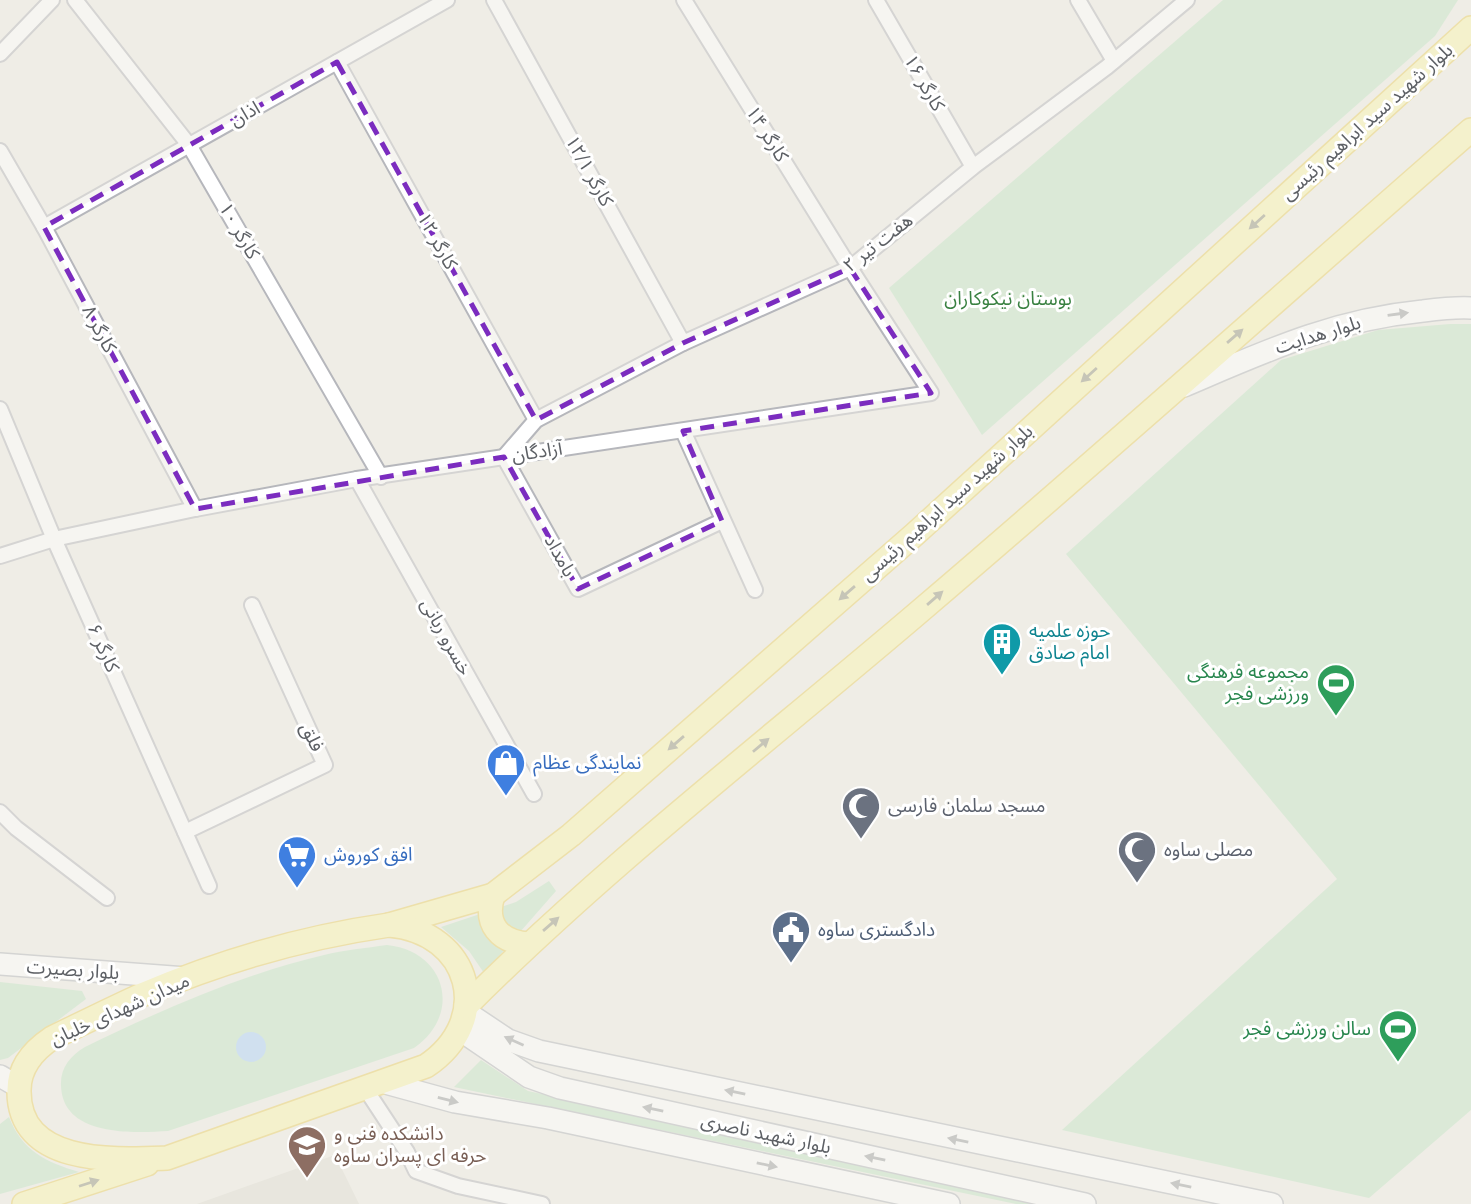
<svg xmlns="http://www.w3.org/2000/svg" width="1471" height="1204" font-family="'Nunito Sans','Noto Sans Arabic',sans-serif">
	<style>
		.education { fill: #dfddd4 }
		.green { fill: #c3e5c6 }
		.water { fill: #aad1fb }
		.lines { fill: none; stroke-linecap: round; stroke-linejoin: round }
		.street-casing { stroke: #b6b7bc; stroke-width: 18 }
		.secondary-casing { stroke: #b4b7bc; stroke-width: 24 }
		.primary-casing { stroke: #ebd063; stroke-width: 26 }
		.street { stroke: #fff; stroke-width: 14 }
		.secondary { stroke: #fff; stroke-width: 21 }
		.primary { stroke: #fbf5ae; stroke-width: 23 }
		.oneway { fill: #94947f }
		.oneway2 { fill: #9ea0a3 }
		.marked { fill: none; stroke: #7b2cbf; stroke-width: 5; stroke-dasharray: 14 9; stroke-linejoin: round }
		.labels { text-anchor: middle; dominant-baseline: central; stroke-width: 6; stroke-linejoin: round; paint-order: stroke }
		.street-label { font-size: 19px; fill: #5d6065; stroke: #fff }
		.park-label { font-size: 19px; fill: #398141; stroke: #fff }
		.culture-label { font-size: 19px; fill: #0d838f; stroke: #fff; text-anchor: start }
		.leisure-label { font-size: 19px; fill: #27864d; stroke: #fff; text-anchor: end }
		.shop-label { font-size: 19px; fill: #366cbe; stroke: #fff; text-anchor: start }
		.worship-label { font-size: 19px; fill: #5b616d; stroke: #fff; text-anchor: start }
		.service-label { font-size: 19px; fill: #4e5e75; stroke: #fff; text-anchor: start }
		.education-label { font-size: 19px; fill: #785e54; stroke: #fff; text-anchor: start }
	</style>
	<rect width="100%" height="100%" fill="#efede6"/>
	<polygon class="education" points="335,1155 359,1204 197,1204"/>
	<g class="green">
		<polygon points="1223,0 1458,0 1435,36 982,435 889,288"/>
		<polygon points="1450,324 1471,324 1471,1110 1369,1198 1062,1130 1337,879 1066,554 1281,360 1378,330"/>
		<polygon points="549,881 556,891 484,973 469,951 441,927 516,902"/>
		<path d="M387,945C446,951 463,1014 414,1048L168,1131C133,1133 63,1137 61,1086C60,1068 70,1056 85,1047C161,1010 240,975 324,955C344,950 366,948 387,945Z"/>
		<polygon points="0,982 82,991 86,999 8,1058 0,1060"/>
		<polygon points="481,1060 528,1091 1018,1196 1035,1204 1016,1204 454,1087"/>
		<path d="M9,1117C22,1151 46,1162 79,1172L0,1194V1124Z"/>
	</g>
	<circle class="water" cx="251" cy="1047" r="15"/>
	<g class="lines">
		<g class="street-casing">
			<g id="street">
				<polyline points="75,0 189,145 381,477"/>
				<polyline points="494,0 683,343"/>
				<polyline points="876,0 973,167"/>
				<polyline points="1078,0 1114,61"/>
				<polyline points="0,54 52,0"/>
				<polyline points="337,62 536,420"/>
				<polyline points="0,151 44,227 195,509"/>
				<polyline points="44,227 447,0"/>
				<polyline points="0,409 54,539 209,886"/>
				<polyline points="683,431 755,590"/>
				<polyline points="504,457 536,420 683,343 850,268 973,167 1107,67 1187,0"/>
				<polyline points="504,457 578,589 722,521"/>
				<polyline points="357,479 534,794"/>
				<polyline points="0,556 54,539 195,509 357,479 931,393 850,268 684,0"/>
				<polyline points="0,812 16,828 107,898"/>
				<polyline points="185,832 325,765 252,605"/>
				<polyline points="365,1088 407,1152 416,1171 458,1186 542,1204"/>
			</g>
		</g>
		<g class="secondary-casing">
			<g id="secondary">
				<path d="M1184,386C1266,351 1332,320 1423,311C1439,309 1455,307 1471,308"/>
				<polyline points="0,964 186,978"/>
				<polyline points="466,1012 508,1040 539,1051 1272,1204"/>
				<polyline points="460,1030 529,1077 560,1088 1085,1204"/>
				<polyline points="0,1076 19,1087"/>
				<polyline points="382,1082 455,1102 548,1118 949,1204"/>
			</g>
		</g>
		<g class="primary-casing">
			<g id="primary">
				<path d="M493,895C484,924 499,942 529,944"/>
				<polyline points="389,925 493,895 571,835 915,534 1471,28"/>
				<path d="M389,925C471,932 495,1020 426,1066L167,1158C115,1160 18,1166 19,1090C19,1067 34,1050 52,1038C83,1023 113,1008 144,994C222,961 305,937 389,925Z"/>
				<path d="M466,1006C610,862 772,738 926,606C1109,450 1289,289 1471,130"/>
				<polyline points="24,1204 147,1164"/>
			</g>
		</g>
		<use href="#street" class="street"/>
		<use href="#secondary" class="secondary"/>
		<use href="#primary" class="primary"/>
	</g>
	<defs><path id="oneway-solid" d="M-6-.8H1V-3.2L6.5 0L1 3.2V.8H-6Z" transform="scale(1.75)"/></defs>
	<g class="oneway">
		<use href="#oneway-solid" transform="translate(1257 222) rotate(138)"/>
		<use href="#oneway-solid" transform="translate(1235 336) rotate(-41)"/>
		<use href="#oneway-solid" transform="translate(1089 375) rotate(138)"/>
		<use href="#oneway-solid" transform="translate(847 593) rotate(139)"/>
		<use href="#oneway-solid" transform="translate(935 598) rotate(-41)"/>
		<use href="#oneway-solid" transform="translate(676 743) rotate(139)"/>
		<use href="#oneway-solid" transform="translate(761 745) rotate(-40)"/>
		<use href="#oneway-solid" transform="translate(551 924) rotate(-41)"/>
		<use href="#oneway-solid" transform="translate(89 1183) rotate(-18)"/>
	</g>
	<g class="oneway2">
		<use href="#oneway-solid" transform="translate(1398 314) rotate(-8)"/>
		<use href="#oneway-solid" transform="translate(514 1041) rotate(-156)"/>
		<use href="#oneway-solid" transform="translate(735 1092) rotate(-168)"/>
		<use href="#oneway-solid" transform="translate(448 1100) rotate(14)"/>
		<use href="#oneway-solid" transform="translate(653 1109) rotate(-168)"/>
		<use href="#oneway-solid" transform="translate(958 1140) rotate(-169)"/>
		<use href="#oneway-solid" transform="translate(875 1158) rotate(-168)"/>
		<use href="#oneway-solid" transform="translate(767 1165) rotate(12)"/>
		<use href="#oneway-solid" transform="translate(1181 1185) rotate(-168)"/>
	</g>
	<path d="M0 0H1471V1204H0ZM337,62L536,420L683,343L850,268L931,393L683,431L722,521L578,589L504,457L195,509L44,227Z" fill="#efede6" fill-opacity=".55" fill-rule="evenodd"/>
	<path class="marked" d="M337,62L536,420L683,343L850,268L931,393L683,431L722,521L578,589L504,457L195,509L44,227Z"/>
	<defs>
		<g id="building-pin" transform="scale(2.0125)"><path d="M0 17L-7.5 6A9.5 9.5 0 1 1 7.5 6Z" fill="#0f9aa8" stroke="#fff"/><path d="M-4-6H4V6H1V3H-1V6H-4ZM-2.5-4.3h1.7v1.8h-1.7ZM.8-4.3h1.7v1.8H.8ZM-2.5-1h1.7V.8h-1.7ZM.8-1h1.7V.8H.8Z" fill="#fff"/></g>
		<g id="stadium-pin" transform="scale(2.0125)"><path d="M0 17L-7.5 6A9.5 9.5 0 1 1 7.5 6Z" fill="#2e9e5b" stroke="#fff"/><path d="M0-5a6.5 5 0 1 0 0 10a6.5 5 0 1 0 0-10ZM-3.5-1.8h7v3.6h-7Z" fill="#fff"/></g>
		<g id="shop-pin" transform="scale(2.0125)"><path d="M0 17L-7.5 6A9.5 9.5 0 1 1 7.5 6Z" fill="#3f7fe0" stroke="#fff"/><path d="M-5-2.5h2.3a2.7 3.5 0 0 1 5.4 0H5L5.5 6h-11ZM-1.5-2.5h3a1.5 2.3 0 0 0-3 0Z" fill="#fff"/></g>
		<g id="mosque-pin" transform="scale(2.0125)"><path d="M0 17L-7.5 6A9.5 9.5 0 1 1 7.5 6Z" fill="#6b7280" stroke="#fff"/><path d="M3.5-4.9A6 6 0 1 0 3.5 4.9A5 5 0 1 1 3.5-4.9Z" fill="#fff"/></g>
		<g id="supermarket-pin" transform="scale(2.0125)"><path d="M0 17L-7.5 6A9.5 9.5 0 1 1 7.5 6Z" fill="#3f7fe0" stroke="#fff"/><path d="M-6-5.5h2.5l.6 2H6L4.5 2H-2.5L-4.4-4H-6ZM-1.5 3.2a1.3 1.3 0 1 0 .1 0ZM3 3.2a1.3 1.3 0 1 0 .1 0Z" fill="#fff"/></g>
		<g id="civic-pin" transform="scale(2.0125)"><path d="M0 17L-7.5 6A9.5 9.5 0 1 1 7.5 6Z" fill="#5c6f8a" stroke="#fff"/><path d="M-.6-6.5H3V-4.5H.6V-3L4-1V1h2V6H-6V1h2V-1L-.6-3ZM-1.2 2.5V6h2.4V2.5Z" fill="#fff"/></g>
		<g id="university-pin" transform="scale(2.0125)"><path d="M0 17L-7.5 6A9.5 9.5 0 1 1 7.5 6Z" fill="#8d6e63" stroke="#fff"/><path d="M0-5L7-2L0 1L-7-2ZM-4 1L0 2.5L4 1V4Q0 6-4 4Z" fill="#fff"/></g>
	</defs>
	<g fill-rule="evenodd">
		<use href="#building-pin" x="1002" y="642"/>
		<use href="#stadium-pin" x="1336" y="683"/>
		<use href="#shop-pin" x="506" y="763"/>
		<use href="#mosque-pin" x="861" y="806"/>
		<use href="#mosque-pin" x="1137" y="850"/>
		<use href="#supermarket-pin" x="297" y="855"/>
		<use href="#civic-pin" x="791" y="930"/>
		<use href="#stadium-pin" x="1398" y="1029"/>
		<use href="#university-pin" x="307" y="1145"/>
	</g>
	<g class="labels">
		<g class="street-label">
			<text transform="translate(924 83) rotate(60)">کارگر ۱۶</text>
			<text transform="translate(245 114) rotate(-29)">اذان</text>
			<text transform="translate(1367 122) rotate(-42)">بلوار شهید سید ابراهیم رئیسی</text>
			<text transform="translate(767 134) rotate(58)">کارگر ۱۴</text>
			<text transform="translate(589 171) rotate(61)">کارگر ۱۲/۱</text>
			<text transform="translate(239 231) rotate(60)">کارگر ۱۰</text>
			<text transform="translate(437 241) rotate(61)">کارگر ۱۲</text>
			<text transform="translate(878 243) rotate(-38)">هفت تیر ۲</text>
			<text transform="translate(99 329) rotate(62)">کارگر ۸</text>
			<text transform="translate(1318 335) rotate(-17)">بلوار هدایت</text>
			<text transform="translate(537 452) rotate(-8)">آزادگان</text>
			<text transform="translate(947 503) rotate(-42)">بلوار شهید سید ابراهیم رئیسی</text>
			<text transform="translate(560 556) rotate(61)">بامداد</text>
			<text transform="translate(446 637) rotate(61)">خسرو ربانی</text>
			<text transform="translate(103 648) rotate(66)">کارگر ۶</text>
			<text transform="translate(312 737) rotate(65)">فلق</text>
			<text transform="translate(73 970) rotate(4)">بلوار بصیرت</text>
			<text transform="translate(120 1010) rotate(-24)">میدان شهدای خلبان</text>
			<text transform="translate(766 1134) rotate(12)">بلوار شهید ناصری</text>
		</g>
		<g class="park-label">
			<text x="1008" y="299">بوستان نیکوکاران</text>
		</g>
		<g class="culture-label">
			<text x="1029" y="631">حوزه علمیه<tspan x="1029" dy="22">امام صادق</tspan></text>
		</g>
		<g class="leisure-label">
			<text x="1309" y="672">مجموعه فرهنگی<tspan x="1309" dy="22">ورزشی فجر</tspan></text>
			<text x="1371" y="1029">سالن ورزشی فجر</text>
		</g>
		<g class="shop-label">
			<text x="533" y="763">نمایندگی عظام</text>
			<text x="324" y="855">افق کوروش</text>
		</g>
		<g class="worship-label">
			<text x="888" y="806">مسجد سلمان فارسی</text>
			<text x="1164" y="850">مصلی ساوه</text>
		</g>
		<g class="service-label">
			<text x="818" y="930">دادگستری ساوه</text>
		</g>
		<g class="education-label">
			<text x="334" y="1134">دانشکده فنی و<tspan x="334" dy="22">حرفه ای پسران ساوه</tspan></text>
		</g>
	</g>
</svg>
